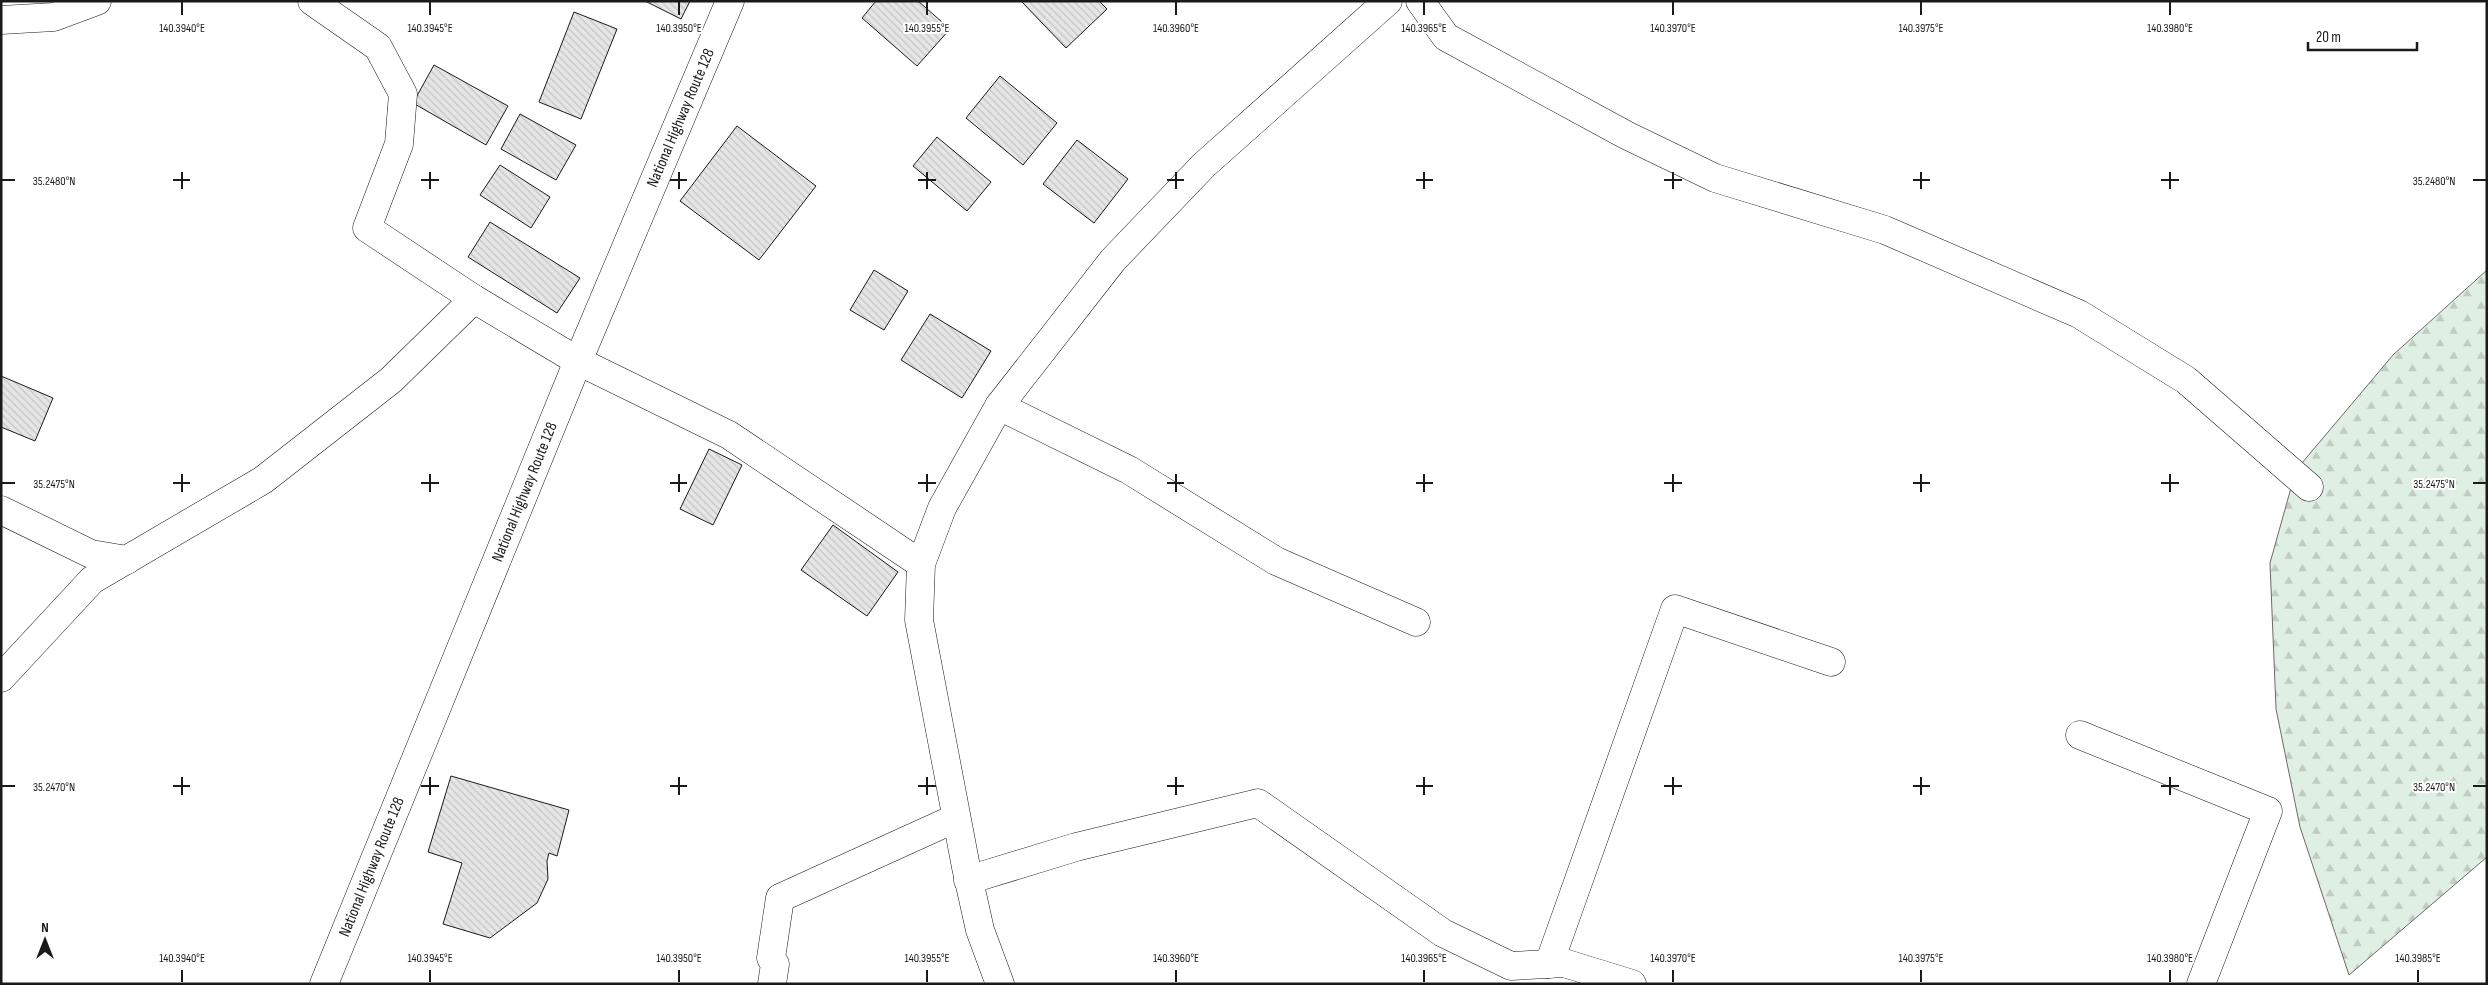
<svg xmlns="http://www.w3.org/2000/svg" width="2488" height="985" font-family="'Sofia Sans Condensed',sans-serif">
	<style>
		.forest { fill: url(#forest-firs); stroke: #6a6a6a }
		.building { fill: url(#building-back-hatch); stroke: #1a1a1a }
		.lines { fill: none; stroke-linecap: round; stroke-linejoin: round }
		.minor-casing { stroke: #1a1a1a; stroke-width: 29 }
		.highway-casing { stroke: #1a1a1a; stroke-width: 29 }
		.minor { stroke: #fff; stroke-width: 28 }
		.highway { stroke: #fff; stroke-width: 28 }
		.ticks { fill: none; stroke: #1a1a1a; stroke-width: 2 }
		.labels { text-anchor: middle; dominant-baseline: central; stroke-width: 4; stroke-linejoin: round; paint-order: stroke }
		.street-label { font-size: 16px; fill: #1a1a1a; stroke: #fff }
		.ticks-label { font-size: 12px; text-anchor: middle; fill: #1a1a1a; stroke: #fff; stroke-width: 4; stroke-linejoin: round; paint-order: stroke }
	</style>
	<defs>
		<pattern id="forest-firs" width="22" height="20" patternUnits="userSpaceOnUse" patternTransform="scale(1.25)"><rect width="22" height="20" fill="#e0efe3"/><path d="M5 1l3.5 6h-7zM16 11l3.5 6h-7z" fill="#c0ccc2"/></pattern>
		<pattern id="building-back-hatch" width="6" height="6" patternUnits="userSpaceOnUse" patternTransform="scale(1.25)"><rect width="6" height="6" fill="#e6e6e6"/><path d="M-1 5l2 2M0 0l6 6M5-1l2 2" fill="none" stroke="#c5c5c5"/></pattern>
	</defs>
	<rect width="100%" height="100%" fill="#fff"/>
	<polygon class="forest" points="2487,270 2487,857 2349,975 2300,827 2276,709 2270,563 2296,470 2393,355"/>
	<g class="building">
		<polygon points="645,1 690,1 681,19"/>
		<polygon points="876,1 918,1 950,29 917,66 862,18"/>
		<polygon points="1021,1 1099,1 1107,9 1066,48"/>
		<polygon points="574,12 617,29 581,119 539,102"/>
		<polygon points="434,65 508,106 486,145 413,103"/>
		<polygon points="1000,76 1057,123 1023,165 966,118"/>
		<polygon points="520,114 576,145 556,180 501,149"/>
		<polygon points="737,126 816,186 759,260 680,201"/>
		<polygon points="937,137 991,182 967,211 913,166"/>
		<polygon points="1077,140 1128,179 1094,223 1043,184"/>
		<polygon points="500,165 550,197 531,228 480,195"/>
		<polygon points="490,222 580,278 557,313 468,257"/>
		<polygon points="874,270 908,291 884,330 850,310"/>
		<polygon points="930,314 991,351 962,398 901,360"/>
		<polygon points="1,376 53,398 35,441 1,427"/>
		<polygon points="709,449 742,465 713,525 680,509"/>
		<polygon points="833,525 898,572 867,616 801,570"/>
		<polygon points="451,776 569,810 557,856 549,853 547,861 548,879 537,903 490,938 443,924 462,863 428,852"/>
	</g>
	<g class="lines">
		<g class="minor-casing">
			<g id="minor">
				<polyline points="312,1 378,47 403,94 399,144 367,228 474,299 578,361 729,435 921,564"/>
				<polyline points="1420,1 1446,37 1626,135 1715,178 1885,230 2079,314 2186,380 2309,487"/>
				<polyline points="1,20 54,17 97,1"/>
				<polyline points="999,406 1129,470 1276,561 1416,622"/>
				<polyline points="1,510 91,554 127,560"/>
				<polyline points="1,678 92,580 263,480 391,380 474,299"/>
				<polyline points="2080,735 2268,811 2201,984"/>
				<polyline points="968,880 1076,847 1258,803 1443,933 1511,966 1564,963 1632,984"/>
				<polyline points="1549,964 1675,609 1831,662"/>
				<polyline points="772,984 775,964 771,958 780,898 956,818"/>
				<polyline points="1000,984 980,930 966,867 919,620 921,564 942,508 999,406 1113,260 1204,165 1388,1"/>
			</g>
		</g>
		<g class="highway-casing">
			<polyline id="highway" points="324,984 578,361 730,1"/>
		</g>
		<use href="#minor" class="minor"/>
		<use href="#highway" class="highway"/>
	</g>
	<path class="ticks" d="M182,2V15M430,2V15M679,2V15M927,2V15M1176,2V15M1424,2V15M1673,2V15M1921,2V15M2170,2V15M182,172V189M430,172V189M679,172V189M927,172V189M1176,172V189M1424,172V189M1673,172V189M1921,172V189M2170,172V189M2,180H15M173,180H190M421,180H439M670,180H687M918,180H936M1167,180H1184M1416,180H1433M1664,180H1682M1913,180H1930M2161,180H2179M2473,180H2486M182,474V492M430,474V492M679,474V492M927,474V492M1176,474V492M1424,474V492M1673,474V492M1921,474V492M2170,474V492M2,483H15M173,483H190M421,483H439M670,483H687M918,483H936M1167,483H1184M1416,483H1433M1664,483H1682M1913,483H1930M2161,483H2179M2473,483H2486M182,777V795M430,777V795M679,777V795M927,777V795M1176,777V795M1424,777V795M1673,777V795M1921,777V795M2170,777V795M2,786H15M173,786H190M421,786H439M670,786H687M918,786H936M1167,786H1184M1416,786H1433M1664,786H1682M1913,786H1930M2161,786H2179M2473,786H2486M182,970V982M430,970V982M679,970V982M927,970V982M1176,970V982M1424,970V982M1673,970V982M1921,970V982M2170,970V982M2418,970V982"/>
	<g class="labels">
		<g class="street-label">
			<text transform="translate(681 118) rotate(-67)">National Highway Route 128</text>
			<text transform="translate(525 492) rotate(-68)">National Highway Route 128</text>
			<text transform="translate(372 867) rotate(-68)">National Highway Route 128</text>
		</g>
	</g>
	<g class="ticks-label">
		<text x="182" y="32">140.3940°E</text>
		<text x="430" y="32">140.3945°E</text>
		<text x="679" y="32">140.3950°E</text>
		<text x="927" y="32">140.3955°E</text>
		<text x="1176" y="32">140.3960°E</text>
		<text x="1424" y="32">140.3965°E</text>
		<text x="1673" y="32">140.3970°E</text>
		<text x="1921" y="32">140.3975°E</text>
		<text x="2170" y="32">140.3980°E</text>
		<text x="54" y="185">35.2480°N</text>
		<text x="2434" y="185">35.2480°N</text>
		<text x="54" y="488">35.2475°N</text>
		<text x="2434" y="488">35.2475°N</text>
		<text x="54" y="791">35.2470°N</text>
		<text x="2434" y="791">35.2470°N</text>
		<text x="182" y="962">140.3940°E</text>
		<text x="430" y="962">140.3945°E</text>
		<text x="679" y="962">140.3950°E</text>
		<text x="927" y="962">140.3955°E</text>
		<text x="1176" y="962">140.3960°E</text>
		<text x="1424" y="962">140.3965°E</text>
		<text x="1673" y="962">140.3970°E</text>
		<text x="1921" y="962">140.3975°E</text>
		<text x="2170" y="962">140.3980°E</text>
		<text x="2418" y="962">140.3985°E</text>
	</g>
	<rect width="2488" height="985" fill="none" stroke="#1a1a1a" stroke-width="5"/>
	<g transform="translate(45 940)" stroke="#ffffff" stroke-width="4" paint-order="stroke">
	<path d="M0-4L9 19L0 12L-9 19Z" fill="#1a1a1a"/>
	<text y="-8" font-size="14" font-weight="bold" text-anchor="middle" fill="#1a1a1a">N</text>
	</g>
	<path d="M2308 42v8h109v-8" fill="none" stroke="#1a1a1a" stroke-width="2.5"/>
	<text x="2316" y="42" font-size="15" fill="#1a1a1a" stroke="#ffffff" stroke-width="4" paint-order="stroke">20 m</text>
</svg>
